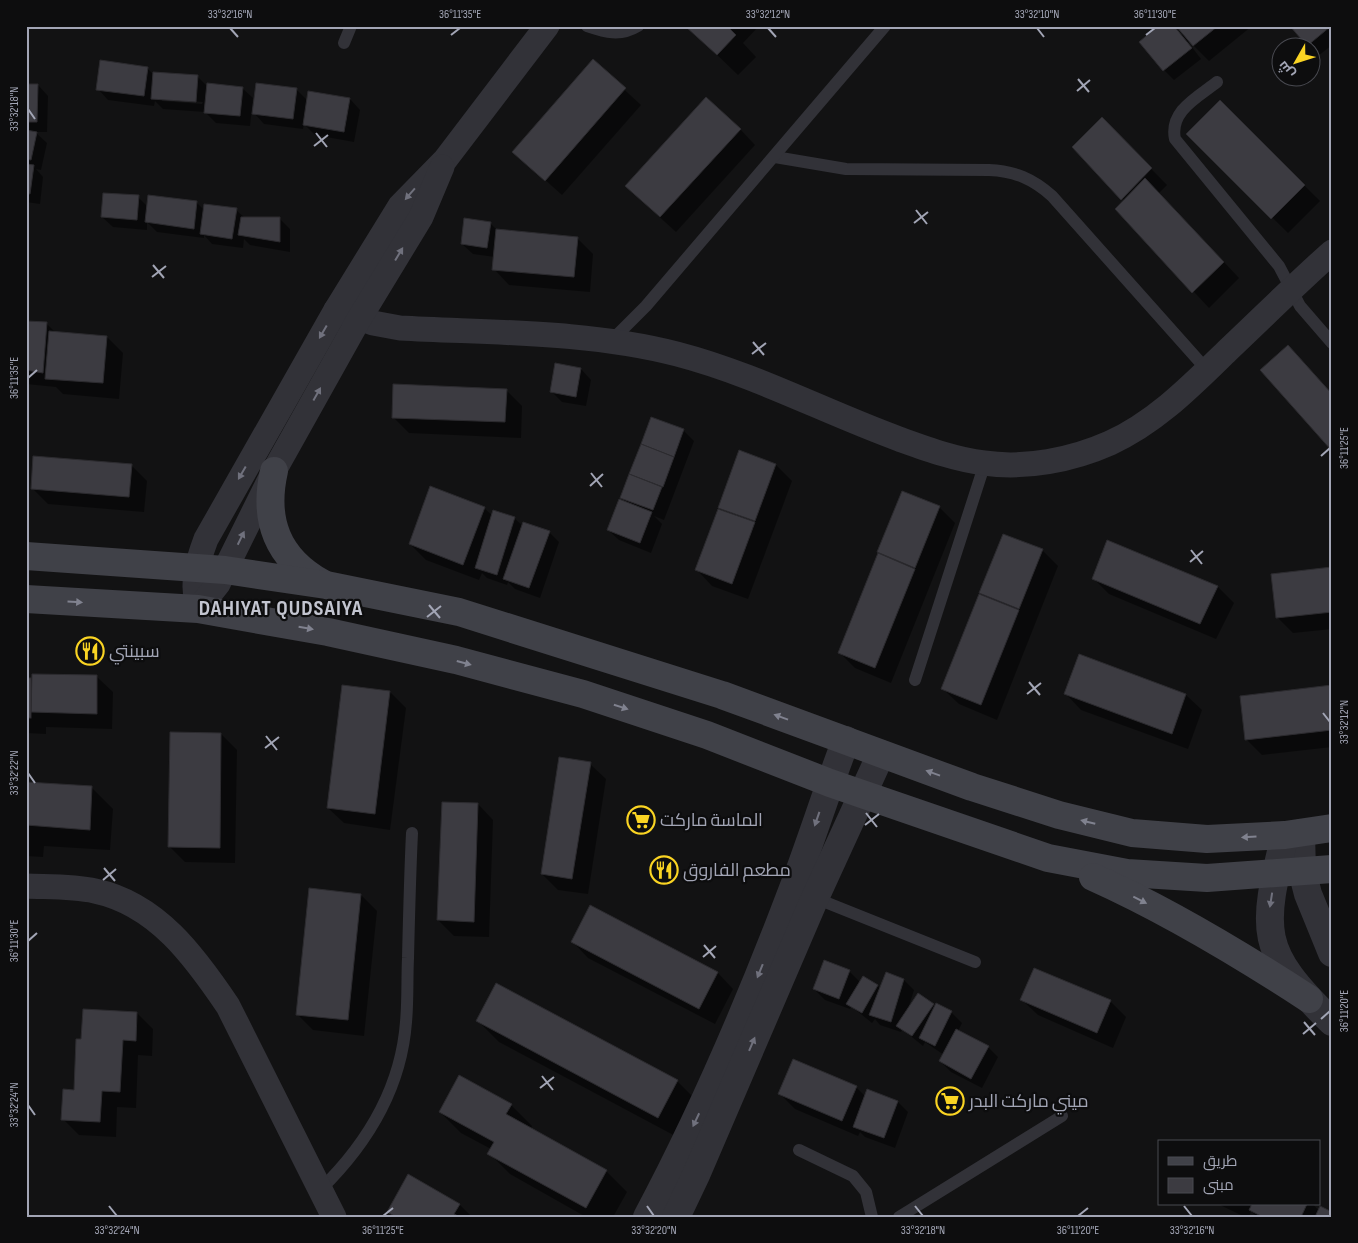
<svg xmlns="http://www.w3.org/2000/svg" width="1358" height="1243" font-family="'Sofia Sans Condensed',Cairo,sans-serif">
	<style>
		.shadow { fill: #0007; fill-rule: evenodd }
		.building { fill: #3c3b41; stroke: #2c2b2f }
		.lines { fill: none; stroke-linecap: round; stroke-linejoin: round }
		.service { stroke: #323238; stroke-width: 12 }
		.minor { stroke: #323238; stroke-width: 25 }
		.tertiary { stroke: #323238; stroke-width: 28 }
		.secondary { stroke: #404148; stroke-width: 28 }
		.oneway { fill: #70717d }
		.oneway2 { fill: #80828f }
		.ticks { fill: none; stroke: #a2a5b5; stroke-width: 2 }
		.labels { text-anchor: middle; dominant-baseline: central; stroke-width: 4.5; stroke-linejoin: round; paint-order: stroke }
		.poi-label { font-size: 18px; fill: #a2a5b5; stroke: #0d0d0e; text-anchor: start }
		.district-label { font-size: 22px; font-weight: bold; letter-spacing: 1px; fill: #c3c5d0; stroke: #0d0d0e }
		.neatline { fill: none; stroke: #a2a5b5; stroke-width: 2 }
		.ticks-label { font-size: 12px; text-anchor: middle; fill: #a2a5b5 }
	</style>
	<rect width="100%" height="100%" fill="#121213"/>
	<g class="shadow">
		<polygon points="687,26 759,26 743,43 756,57 738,75"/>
		<polygon points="1174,26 1182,35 1184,34 1178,26 1252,26 1209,61 1189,41 1188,42 1201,59 1174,80 1164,70"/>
		<polygon points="1292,26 1332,26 1332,45 1318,56"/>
		<polygon points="593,61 641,105 562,195 514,152"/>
		<path d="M147,68L154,75L197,76L208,87L242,88L253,98L250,126L216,123L205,112L163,109L155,101L154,106L108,100L98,89ZM162,99L203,102L202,104L162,101Z"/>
		<polygon points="26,85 38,85 48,96 47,132 35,132 47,143 41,170 36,169 43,177 40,204 26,202"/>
		<polygon points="296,89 308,101 350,99 360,110 354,142 315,135 304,124 303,129 264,124 254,113"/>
		<polygon points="1220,102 1320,201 1288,233 1188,134"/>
		<polygon points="1102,119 1167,185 1159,193 1239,278 1209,308 1117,209 1125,201 1074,147"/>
		<polygon points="740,129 755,145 676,232 643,202"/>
		<polygon points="138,197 148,207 197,203 205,211 236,210 245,218 280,219 290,229 290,252 250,245 244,239 243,248 212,244 204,235 204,238 157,232 147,222 147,230 113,227 102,217"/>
		<polygon points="490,223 497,230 577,238 593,254 590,292 509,285 494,269 495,257 473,254 462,244"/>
		<polygon points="26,322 47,324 56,333 107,337 123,353 119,399 63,394 56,387 26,384"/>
		<polygon points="581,369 591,380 586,406 562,402 551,391"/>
		<polygon points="506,390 522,406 521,438 409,433 393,417"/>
		<polygon points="651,418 684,431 694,441 664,520 654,516 662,524 651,553 619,540 608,530 628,504 621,497"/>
		<polygon points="740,452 776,465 792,481 748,599 712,586 697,570"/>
		<polygon points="131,465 147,481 144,512 48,504 32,488"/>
		<polygon points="903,493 939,507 955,523 891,683 855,668 839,652"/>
		<polygon points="484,508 493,516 514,518 523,526 549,532 559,542 540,598 515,589 508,582 507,585 487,578 482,573 479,580 426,560 410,544"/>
		<polygon points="1003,535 1042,550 1058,566 997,720 959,704 943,689"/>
		<polygon points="1108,542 1218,587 1234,603 1216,639 1109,594 1094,579"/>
		<polygon points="1332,569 1332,629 1293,633 1277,617"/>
		<polygon points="97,677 113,692 112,729 46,727 46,734 26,733 26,679"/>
		<polygon points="1332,686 1332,747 1262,755 1246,739"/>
		<polygon points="344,687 390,692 406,708 390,830 344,823 328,808"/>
		<polygon points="1066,694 1186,695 1202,710 1188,749 1081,710"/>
		<polygon points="221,734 237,750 235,863 185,862 169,846"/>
		<polygon points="590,764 606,779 588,894 558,890 542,874"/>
		<polygon points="26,783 92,788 113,809 110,850 44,846 43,857 26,856"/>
		<polygon points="478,804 493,820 489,937 454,936 438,920"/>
		<polygon points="310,890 361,895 377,911 364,1036 313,1030 297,1014"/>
		<polygon points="591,907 718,973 733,989 715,1024 588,958 573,942"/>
		<polygon points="849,971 860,982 878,986 881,989 904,980 914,990 908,1009 933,1004 951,1012 962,1023 958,1031 988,1047 998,1057 982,1088 951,1072 940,1061 944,1055 925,1042 923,1046 902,1029 901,1032 880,1025 875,1019 872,1023 851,1006 850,1009 825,1000 814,989"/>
		<polygon points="26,980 29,983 27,1025 26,1025"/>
		<polygon points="1022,1000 1110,1001 1126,1017 1113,1048 1038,1015"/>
		<polygon points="137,1013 153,1029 152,1056 138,1055 136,1108 117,1107 116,1137 79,1135 63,1119 75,1091 83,1040"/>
		<polygon points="478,1021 677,1081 698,1102 679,1138 499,1042"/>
		<polygon points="26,1085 28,1087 26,1120"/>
		<polygon points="856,1087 866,1097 898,1102 908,1112 895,1148 865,1137 860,1132 858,1136 795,1109 780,1094"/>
		<polygon points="511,1105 532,1126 531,1129 606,1171 627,1192 613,1217 586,1217 510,1174 489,1153 491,1149 461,1133 440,1112"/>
		<polygon points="408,1176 460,1205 472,1217 393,1217 388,1212"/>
		<polygon points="1218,1204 1313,1204 1319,1211 1332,1217 1257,1217 1251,1211 1249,1217 1245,1217"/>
	</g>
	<g class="building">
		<polygon points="685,26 727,26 736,35 717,55"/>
		<polygon points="1158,26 1174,26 1192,48 1163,71 1139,42"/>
		<polygon points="1176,26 1218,26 1193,46"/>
		<polygon points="1290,26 1331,26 1307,46"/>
		<polygon points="593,59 626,88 545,181 512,152"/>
		<polygon points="100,60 148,67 144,96 96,90"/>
		<polygon points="153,72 198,75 196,102 151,99"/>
		<polygon points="207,83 243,87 240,116 204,113"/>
		<polygon points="256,83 297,88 293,119 252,114"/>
		<polygon points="26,84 38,84 37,122 26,122"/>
		<polygon points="308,91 350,98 344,132 303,125"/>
		<polygon points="706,97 741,129 660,217 625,186"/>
		<polygon points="1220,100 1305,185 1271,219 1186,134"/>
		<polygon points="1102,117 1152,168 1121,200 1072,147"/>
		<polygon points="26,130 37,132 31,160 26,159"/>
		<polygon points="26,164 34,165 30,194 26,193"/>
		<polygon points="1145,178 1224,262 1192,293 1115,209"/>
		<polygon points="103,193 139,195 137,220 101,217"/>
		<polygon points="148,195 197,201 194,229 145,222"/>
		<polygon points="204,204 237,208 232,239 200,234"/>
		<polygon points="241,217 280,217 280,242 238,235"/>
		<polygon points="464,218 491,222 487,248 461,244"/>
		<polygon points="496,229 578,237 574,277 492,270"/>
		<polygon points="26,321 47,322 43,373 26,370"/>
		<polygon points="49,331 107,336 103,383 45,379"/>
		<polygon points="1288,345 1332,394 1332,451 1260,370"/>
		<polygon points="555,363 581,368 576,397 550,392"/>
		<polygon points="393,384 507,389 505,422 392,418"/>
		<polygon points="651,417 684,429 674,457 641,444"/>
		<polygon points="641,444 674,457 663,487 629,474"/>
		<polygon points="739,450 776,464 755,521 718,508"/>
		<polygon points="33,456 132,464 129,497 31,489"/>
		<polygon points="629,474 662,487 653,510 620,498"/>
		<polygon points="430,486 485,507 463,565 409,544"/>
		<polygon points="902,491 940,506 915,568 877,552"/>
		<polygon points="619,499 652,512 640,543 607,530"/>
		<polygon points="718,509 755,522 732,584 695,570"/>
		<polygon points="493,510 515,517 497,575 475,568"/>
		<polygon points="523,522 550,531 529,588 503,579"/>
		<polygon points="1003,534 1043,549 1019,609 979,593"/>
		<polygon points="1107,540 1218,586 1200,624 1092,579"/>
		<polygon points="878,553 915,569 875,668 838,653"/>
		<polygon points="1332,567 1332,612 1276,618 1271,574"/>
		<polygon points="979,594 1019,610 981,705 941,689"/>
		<polygon points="1079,654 1186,694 1172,734 1064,694"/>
		<polygon points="32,674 97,675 97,714 31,712"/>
		<rect x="26" y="678" width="5" height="40"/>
		<polygon points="342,685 390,691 375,814 327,808"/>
		<polygon points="1332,685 1332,730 1245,740 1240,696"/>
		<polygon points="170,732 221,733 220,848 168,847"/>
		<polygon points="559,757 591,762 572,879 541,874"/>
		<polygon points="26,782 92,786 90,830 26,825"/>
		<polygon points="442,802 478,803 474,922 437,920"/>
		<polygon points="309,888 361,894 348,1020 296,1015"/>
		<polygon points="590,905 718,972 699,1009 571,942"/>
		<polygon points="824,960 850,970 839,999 813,989"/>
		<polygon points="1034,968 1111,1000 1097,1033 1020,1000"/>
		<polygon points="886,972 904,979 891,1022 869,1015"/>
		<polygon points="863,976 878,985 862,1013 846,1004"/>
		<polygon points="496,983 678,1080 658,1118 476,1021"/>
		<polygon points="918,993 934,1004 912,1036 896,1026"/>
		<polygon points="936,1003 952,1011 935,1046 919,1038"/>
		<polygon points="83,1009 137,1012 136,1041 123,1040 120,1092 102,1091 100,1122 61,1120 63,1089 74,1090 76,1039 81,1039"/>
		<polygon points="956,1029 989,1046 971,1079 939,1061"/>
		<polygon points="793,1059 857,1086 842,1121 778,1094"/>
		<polygon points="459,1075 512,1104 506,1114 607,1170 586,1208 487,1154 494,1142 439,1112"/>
		<polygon points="867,1089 898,1101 884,1138 853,1127"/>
		<polygon points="408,1174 460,1204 454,1214 460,1217 396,1217 387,1212"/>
		<polygon points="1252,1204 1307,1204 1301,1217 1263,1217 1249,1210"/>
		<polygon points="1320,1206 1332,1212 1332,1217 1315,1217"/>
	</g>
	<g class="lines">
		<g class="service">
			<path d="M587,26C605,32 620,37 638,26"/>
			<polyline points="344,43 351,26"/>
			<path d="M1217,82C1198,97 1169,111 1175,139L1279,266L1300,306L1332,343"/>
			<path d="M775,157L846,169L989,170C1015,171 1033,179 1052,196L1207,370"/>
			<polyline points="611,341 646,306 885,26"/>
			<polyline points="915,680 985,463"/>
			<polyline points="815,898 975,962"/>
			<polyline points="799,1150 853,1176 866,1192 872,1217"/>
			<path d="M320,1190C367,1144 401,1089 406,1022C408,1001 407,979 408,958C409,916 410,874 412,833"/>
			<polyline points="899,1217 1062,1116"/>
		</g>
		<g class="minor">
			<path d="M336,310L373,323L400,328C492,333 588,331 677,354C754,374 825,412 899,439C927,449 954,459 984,463C1025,469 1072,460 1110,443C1156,422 1191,386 1227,351C1262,318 1296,284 1332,252"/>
			<path d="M198,609C191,583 197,563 206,539L336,310L400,206L445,160L547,26"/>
			<polyline points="198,609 218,584 274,471 359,319 421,217 442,167"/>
			<path d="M26,886C49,887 73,886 95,891C157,904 195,957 228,1006L334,1217"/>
		</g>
		<g class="tertiary">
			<polyline points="1301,833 1302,871 1308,894 1332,953"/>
			<path d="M1285,835C1261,932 1258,950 1332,1022"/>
			<path d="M647,1217C703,1112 750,1002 792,891C811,841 827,790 846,740"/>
			<polyline points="676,1217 696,1175 815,898 881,754"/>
		</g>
		<g class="secondary">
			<path d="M274,471C263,520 277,558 322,583"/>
			<polyline points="26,556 225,570 326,585 459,612 722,695 972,787 1059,815 1132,833 1207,839 1285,835 1332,828"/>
			<polyline points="26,599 198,609 328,632 456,660 583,694 707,735 830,783 1048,858 1127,873 1207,878 1332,869"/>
			<path d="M1093,877C1169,911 1240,954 1309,999"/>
		</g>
	</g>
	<defs><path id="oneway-solid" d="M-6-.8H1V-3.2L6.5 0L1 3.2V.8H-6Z" transform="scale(1.25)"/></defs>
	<g class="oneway">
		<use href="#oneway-solid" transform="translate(410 194) rotate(131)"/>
		<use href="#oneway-solid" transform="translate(399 254) rotate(-59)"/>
		<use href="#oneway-solid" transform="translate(323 332) rotate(120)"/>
		<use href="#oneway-solid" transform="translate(317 394) rotate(-61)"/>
		<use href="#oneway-solid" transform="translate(242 473) rotate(120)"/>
		<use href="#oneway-solid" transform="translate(241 538) rotate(-64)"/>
		<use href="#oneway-solid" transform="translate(817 819) rotate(109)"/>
		<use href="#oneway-solid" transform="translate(1271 900) rotate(99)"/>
		<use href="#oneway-solid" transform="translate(760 971) rotate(112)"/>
		<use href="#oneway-solid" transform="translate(752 1044) rotate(-67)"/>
		<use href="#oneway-solid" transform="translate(696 1120) rotate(115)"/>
	</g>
	<g class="oneway2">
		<use href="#oneway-solid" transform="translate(75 602) rotate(4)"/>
		<use href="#oneway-solid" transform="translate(306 628) rotate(10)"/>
		<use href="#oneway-solid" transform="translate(464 663) rotate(15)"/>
		<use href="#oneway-solid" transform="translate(621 707) rotate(18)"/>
		<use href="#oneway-solid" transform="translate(781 717) rotate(-160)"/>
		<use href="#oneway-solid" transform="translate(933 773) rotate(-160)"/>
		<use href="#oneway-solid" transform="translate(1088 822) rotate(-166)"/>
		<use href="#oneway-solid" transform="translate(1249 837) rotate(177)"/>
		<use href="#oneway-solid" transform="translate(1140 900) rotate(27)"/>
	</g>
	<path class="ticks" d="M230,28L238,37M768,28L776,37M1037,28L1044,37M451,35L460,28M1146,35L1155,28M1078,79L1089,92M1077,91L1090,80M28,109L35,119M316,133L327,147M314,146L328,135M916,210L927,224M914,223L928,212M153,265L164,278M152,277L166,266M753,342L764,355M752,354L766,343M28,378L37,370M1321,456L1330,448M591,473L602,487M590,486L603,474M1191,550L1202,564M1190,562L1203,551M429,605L440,618M427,617L441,606M1029,682L1040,695M1027,694L1041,683M1323,713L1330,722M266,736L277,750M265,748L279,737M28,773L35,783M866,813L877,827M865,825L879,814M104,868L115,881M103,880L116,869M28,941L37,933M704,945L715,958M703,957L716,946M1321,1019L1330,1011M1304,1022L1315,1035M1303,1034L1316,1023M542,1076L553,1090M540,1088L554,1077M28,1105L35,1115M109,1206L117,1216M647,1206L654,1216M915,1206L923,1216M1184,1206L1192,1216M383,1216L393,1208M1078,1216L1088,1208"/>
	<defs>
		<g id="restaurant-ring" transform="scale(1.4375)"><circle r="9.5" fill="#0d0d0e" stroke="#fad423" stroke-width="1.5"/><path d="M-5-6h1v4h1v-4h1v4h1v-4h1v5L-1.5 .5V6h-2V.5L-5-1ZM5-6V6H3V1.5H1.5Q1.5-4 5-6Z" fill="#fad423"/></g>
		<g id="supermarket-ring" transform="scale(1.4375)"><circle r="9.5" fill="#0d0d0e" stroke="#fad423" stroke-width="1.5"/><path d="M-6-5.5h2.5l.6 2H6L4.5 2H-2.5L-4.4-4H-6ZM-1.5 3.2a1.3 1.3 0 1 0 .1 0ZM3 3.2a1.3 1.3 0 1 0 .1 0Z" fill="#fad423"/></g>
	</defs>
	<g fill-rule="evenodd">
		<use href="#restaurant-ring" x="90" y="651"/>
		<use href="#supermarket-ring" x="641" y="820"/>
		<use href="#restaurant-ring" x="664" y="870"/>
		<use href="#supermarket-ring" x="950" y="1101"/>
	</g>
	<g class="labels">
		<g class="poi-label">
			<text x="109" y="651">سبينتي</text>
			<text x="660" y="820">الماسة ماركت</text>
			<text x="683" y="870">مطعم الفاروق</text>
			<text x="969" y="1101">ميني ماركت البدر</text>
		</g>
		<g class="district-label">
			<text x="281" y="608">DAHIYAT QUDSAIYA</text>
		</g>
	</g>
	<rect width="1358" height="1243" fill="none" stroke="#0d0d0e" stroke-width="55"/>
	<rect x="1158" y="1140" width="162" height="65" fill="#0d0d0e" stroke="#494a51"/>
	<rect x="1168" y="1157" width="25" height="8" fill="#404148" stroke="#494a51"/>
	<text x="1203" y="1166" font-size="15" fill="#a2a5b5">طريق</text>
	<rect x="1168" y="1178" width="25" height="15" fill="#3c3b41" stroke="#494a51"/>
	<text x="1203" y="1190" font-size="15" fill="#a2a5b5">مبنى</text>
	<g transform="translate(1296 62) rotate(231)"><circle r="24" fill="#0d0d0e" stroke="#494a51"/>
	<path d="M0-4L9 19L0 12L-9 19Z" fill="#fad423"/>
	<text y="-8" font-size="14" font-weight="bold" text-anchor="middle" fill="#a2a5b5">ش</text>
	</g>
	<rect x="28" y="28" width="1302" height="1188" class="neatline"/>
	<g class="ticks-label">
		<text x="230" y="18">33°32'16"N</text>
		<text x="460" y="18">36°11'35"E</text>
		<text x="768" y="18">33°32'12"N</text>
		<text x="1037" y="18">33°32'10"N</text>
		<text x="1155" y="18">36°11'30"E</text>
		<text transform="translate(14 109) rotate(-90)" y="4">33°32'18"N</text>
		<text transform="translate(14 378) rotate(-90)" y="4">36°11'35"E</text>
		<text transform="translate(1344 448) rotate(-90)" y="4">36°11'25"E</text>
		<text transform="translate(1344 722) rotate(-90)" y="4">33°32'12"N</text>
		<text transform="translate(14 773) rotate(-90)" y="4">33°32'22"N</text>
		<text transform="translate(14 941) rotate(-90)" y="4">36°11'30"E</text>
		<text transform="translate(1344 1011) rotate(-90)" y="4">36°11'20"E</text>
		<text transform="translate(14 1105) rotate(-90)" y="4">33°32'24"N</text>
		<text x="117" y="1234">33°32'24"N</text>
		<text x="383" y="1234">36°11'25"E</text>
		<text x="654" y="1234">33°32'20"N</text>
		<text x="923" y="1234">33°32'18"N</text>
		<text x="1078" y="1234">36°11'20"E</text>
		<text x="1192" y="1234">33°32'16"N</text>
	</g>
</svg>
